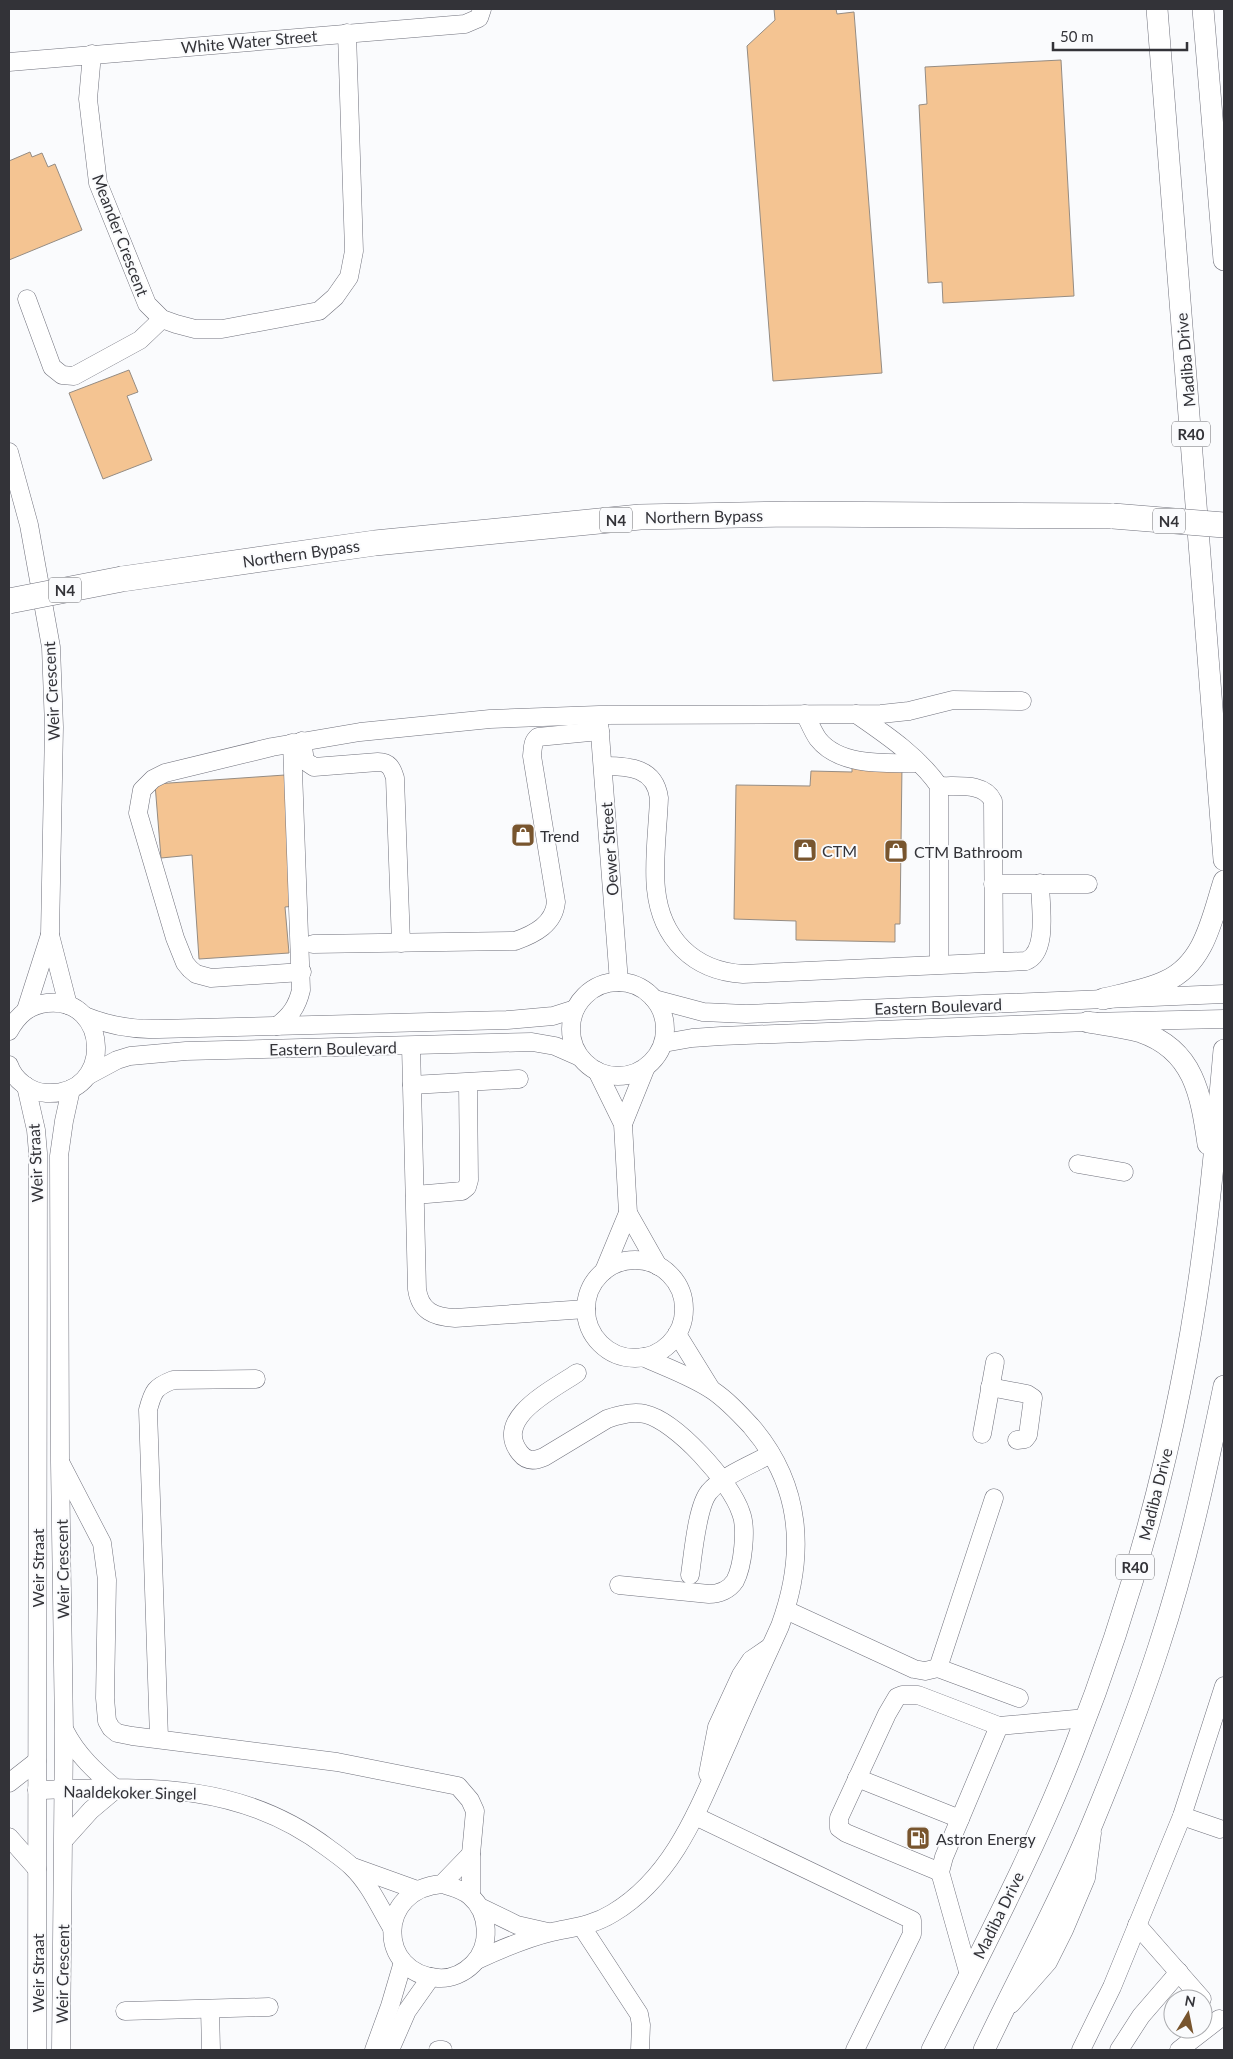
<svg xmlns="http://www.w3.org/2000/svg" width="1233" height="2059" font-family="Lato,sans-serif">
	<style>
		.building { fill: #f4c492; stroke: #958c83 }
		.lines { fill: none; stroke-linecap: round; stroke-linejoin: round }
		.minor-casing { stroke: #70717c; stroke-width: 19 }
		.major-casing { stroke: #70717c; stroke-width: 22 }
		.highway-casing { stroke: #70717c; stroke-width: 26 }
		.minor { stroke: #fff; stroke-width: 18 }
		.major { stroke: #fff; stroke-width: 21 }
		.highway { stroke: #fff; stroke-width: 25 }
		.highway-bridge-casing { stroke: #70717c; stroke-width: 26; stroke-linecap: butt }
		.highway-bridge { stroke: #fff; stroke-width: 25 }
		.labels { text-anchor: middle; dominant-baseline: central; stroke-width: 4; stroke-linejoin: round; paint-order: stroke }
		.shield { fill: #fafbfd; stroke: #6f6f73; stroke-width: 1 }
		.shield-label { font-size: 15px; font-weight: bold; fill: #333338 }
		.street-label { font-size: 16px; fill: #333338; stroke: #fafbfd }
		.poi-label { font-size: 16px; fill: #333338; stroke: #fafbfd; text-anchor: start }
	</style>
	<rect width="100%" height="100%" fill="#fafbfd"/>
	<g class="building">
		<polygon points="774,9 836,9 837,14 854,12 882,373 773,381 747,46 775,20"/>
		<polygon points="1061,60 1074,296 943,303 942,282 928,283 919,105 927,104 925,67"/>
		<polygon points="30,152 32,157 42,153 48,167 55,164 82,230 9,260 9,161"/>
		<polygon points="129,370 138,392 127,396 152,460 103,479 69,393"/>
		<polygon points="852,764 902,765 900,924 895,924 895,942 796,940 796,921 734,919 736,785 810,786 811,771 852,772"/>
		<polygon points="285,775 295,906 285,907 289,953 199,959 192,855 161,858 155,784"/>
	</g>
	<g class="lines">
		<g class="minor-casing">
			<g id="minor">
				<polyline points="92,54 88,99 98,183 147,304 162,319 176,324 195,329 222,329 319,311 335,297 349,277 354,251 347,33"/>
				<polyline points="9,62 465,24 479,18 482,9"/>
				<polyline points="27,299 52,367 62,375 74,376 140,340 162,319"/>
				<polyline points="9,452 29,525 51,647 54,727 50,935 68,1005"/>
				<path d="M805,714C809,722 813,732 818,739C840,767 887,763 919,763"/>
				<path d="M856,714C885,734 918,756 939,786V964"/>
				<polyline points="599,721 619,982"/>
				<path d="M302,741L305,761L314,767L378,762C389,762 392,768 395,778L401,943"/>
				<path d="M604,766C630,766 655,768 659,798C658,827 653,861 656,889C661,938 693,971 743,974L1026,961C1049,952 1040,904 1040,883"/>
				<path d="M939,786C957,787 984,782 993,801L994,962"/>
				<polyline points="993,884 1088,884"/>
				<path d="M313,944L515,941C535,934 554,924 556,902L532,756C533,748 532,742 538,737L600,731"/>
				<polyline points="302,972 211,978 196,974 190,969 185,963 175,938 138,813 142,790 153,779 165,773 272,747 360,732 490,719 599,715 881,714 909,711 953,700 1022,701"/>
				<circle cx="618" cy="1029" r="47"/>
				<polyline points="654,999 703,1012 746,1014 1224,994"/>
				<polyline points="26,1010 50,935"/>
				<path d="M85,1016C110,1026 132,1030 159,1029L507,1020L553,1016L575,1009"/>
				<path d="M277,1026C290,1016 297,1007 301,990L292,743"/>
				<path d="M9,1031C18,1015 29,1005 47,1003C110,996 115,1097 46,1093C30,1092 14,1080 9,1065"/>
				<polyline points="664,1043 692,1038 721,1036 1088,1022 1224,1019"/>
				<path d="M411,1046L417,1289C420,1311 434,1317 455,1318L586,1309"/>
				<polyline points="597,1071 623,1124 628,1213 658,1266"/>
				<polyline points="89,1075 117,1060 130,1056 186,1051 532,1042 555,1046 580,1057"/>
				<polyline points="412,1085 519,1079"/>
				<polyline points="26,1086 36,1130 38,1153 37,2050"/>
				<polyline points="623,1124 646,1067"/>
				<polyline points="1078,1164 1124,1172"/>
				<polyline points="415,1195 462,1191 467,1187 469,1180 468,1083"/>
				<circle cx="635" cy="1309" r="49"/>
				<polyline points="604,1271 628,1213"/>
				<polyline points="677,1334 711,1389"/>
				<path d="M577,1373C554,1389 492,1418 520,1453C527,1462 535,1461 544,1457L607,1419C618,1415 633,1411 645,1414C676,1421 731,1482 741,1513C747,1528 743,1566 735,1581C729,1590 719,1594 709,1594L619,1585"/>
				<polyline points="990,1387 1027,1394 1033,1398 1028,1435 1025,1439 1017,1440"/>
				<polyline points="982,1434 995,1362"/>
				<polyline points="61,1464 102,1543 107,1580 105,1698 107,1721 111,1728 117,1733 132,1736 337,1762 458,1786 470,1800 475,1811 471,1854 471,1896"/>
				<path d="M690,1575C693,1555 697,1506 709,1492C722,1476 753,1464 771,1454"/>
				<polyline points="786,1610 914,1669 925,1671 938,1668 1019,1698"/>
				<polyline points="938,1668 994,1498"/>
				<path d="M159,1738L148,1410C153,1391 155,1387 173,1380L256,1379"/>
				<polyline points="708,1774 717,1727 741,1675 751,1660 770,1647"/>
				<polyline points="857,1778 960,1819"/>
				<polyline points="9,1783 37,1761"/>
				<path d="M37,1790C144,1787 238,1780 328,1848C336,1854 345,1860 352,1867C369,1883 380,1908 392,1928"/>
				<polyline points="695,1816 912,1920 912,1934 855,2050"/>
				<polyline points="1182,1816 1220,1829"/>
				<polyline points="9,1837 37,1869"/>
				<path d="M64,1840L91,1810L116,1789C96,1772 77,1755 65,1731"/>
				<polyline points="353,1867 417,1890"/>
				<polyline points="940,1872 846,1833 839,1828 839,1818 887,1714 897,1697 902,1695 918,1695 999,1726"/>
				<path d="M442,1884C452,1887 462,1889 470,1896C490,1913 491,1946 473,1964C464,1973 451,1979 438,1978C377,1974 376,1889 442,1884L471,1854"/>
				<polyline points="480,1907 517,1925 548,1932"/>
				<polyline points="1137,1925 1202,1999"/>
				<polyline points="582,1927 639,2014 641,2025 640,2050"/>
				<path d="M477,1960C501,1949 526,1938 552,1932C574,1927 592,1926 613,1913C676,1875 700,1804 729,1740C745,1702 763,1664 780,1626C806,1555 802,1485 751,1426C739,1413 727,1400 712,1390C691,1376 665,1367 643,1357"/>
				<polyline points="969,1975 940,1872 944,1857 999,1726 1086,1718"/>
				<polyline points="1011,2004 1048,1962 1064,1930 1086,1878 1092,1833"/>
				<polyline points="210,2009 211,2050"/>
				<polyline points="125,2011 269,2007"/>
				<polyline points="61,2050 64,1731 60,1462 59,1156 64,1121 71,1089"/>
				<polyline points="374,2050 390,2006 403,1962"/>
				<polyline points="390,2050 407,2011 431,1977"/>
				<polyline points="438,2050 443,2050"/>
				<polyline points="1081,2050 1112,1987 1182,1816 1224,1686"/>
				<polyline points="1119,2050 1141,2016 1179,1972"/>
				<polyline points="1179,2050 1219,2019"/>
			</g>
		</g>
		<g class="major-casing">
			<g id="major">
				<polyline points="1157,9 1224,860"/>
				<polyline points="1203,9 1224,260"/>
				<path d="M1103,999C1124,994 1147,990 1166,981C1205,963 1212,918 1224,881"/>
				<path d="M1088,1022C1106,1025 1124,1027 1141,1032C1194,1050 1201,1095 1208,1144"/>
				<path d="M932,2050C981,1951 1034,1852 1074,1749C1119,1635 1156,1511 1180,1390C1203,1278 1214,1164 1224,1050"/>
				<path d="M984,2050C1020,1974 1061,1900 1093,1822C1117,1764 1140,1705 1159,1646C1187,1561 1206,1473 1224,1386"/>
			</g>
		</g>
		<g class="highway-casing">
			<polyline id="highway" points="122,579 375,543 640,517 790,514 1113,516"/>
		</g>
		<use href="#minor" class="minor"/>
		<use href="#major" class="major"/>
		<use href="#highway" class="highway"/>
		<g class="highway-bridge-casing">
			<g id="highway-bridge">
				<polyline points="1113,516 1224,525"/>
				<polyline points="9,601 122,579"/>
			</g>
		</g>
		<use href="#highway-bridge" class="highway-bridge"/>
	</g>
	<defs>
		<g id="shop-square" transform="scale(1.25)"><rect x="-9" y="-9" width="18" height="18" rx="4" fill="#78552e" stroke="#fafbfd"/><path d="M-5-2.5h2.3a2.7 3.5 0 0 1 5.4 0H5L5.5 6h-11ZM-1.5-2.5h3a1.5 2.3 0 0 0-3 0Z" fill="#fff"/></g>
		<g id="fuel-square" transform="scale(1.25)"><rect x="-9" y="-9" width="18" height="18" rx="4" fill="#78552e" stroke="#fafbfd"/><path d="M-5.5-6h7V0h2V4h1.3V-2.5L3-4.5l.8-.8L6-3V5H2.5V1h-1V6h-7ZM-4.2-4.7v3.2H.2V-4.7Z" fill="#fff"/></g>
	</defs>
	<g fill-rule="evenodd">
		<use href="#shop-square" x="523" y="835"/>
		<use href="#shop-square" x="805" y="850"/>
		<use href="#shop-square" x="896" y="851"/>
		<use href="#fuel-square" x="918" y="1838"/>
	</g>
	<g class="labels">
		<g class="shield">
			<rect x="1172" y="421.5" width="38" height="25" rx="4"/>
			<rect x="600" y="507.5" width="32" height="25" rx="4"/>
			<rect x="1153" y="508.5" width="32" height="25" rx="4"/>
			<rect x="49" y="577.5" width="32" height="25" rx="4"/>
			<rect x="1116" y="1554.5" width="38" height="25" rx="4"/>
		</g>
		<g class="shield-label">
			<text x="1191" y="434">R40</text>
			<text x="616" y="520">N4</text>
			<text x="1169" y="521">N4</text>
			<text x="65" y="590">N4</text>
			<text x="1135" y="1567">R40</text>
		</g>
		<g class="street-label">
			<text transform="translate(249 41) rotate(-5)">White Water Street</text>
			<text transform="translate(121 235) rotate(69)">Meander Crescent</text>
			<text transform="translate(1185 360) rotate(-95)">Madiba Drive</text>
			<text transform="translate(704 516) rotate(-1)">Northern Bypass</text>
			<text transform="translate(301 553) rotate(-8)">Northern Bypass</text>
			<text transform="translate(51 691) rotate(-93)">Weir Crescent</text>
			<text transform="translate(609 849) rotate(-94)">Oewer Street</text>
			<text transform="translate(938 1006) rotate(-2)">Eastern Boulevard</text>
			<text transform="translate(333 1048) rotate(-1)">Eastern Boulevard</text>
			<text transform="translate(35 1163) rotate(-93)">Weir Straat</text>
			<text transform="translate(1155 1494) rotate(-76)">Madiba Drive</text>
			<text transform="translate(37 1568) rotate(-90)">Weir Straat</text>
			<text transform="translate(62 1569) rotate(-91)">Weir Crescent</text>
			<text transform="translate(130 1792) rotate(1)">Naaldekoker Singel</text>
			<text transform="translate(998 1915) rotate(-64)">Madiba Drive</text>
			<text transform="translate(37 1973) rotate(-90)">Weir Straat</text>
			<text transform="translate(62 1974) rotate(-89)">Weir Crescent</text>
		</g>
		<g class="poi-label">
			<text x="540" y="835">Trend</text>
			<text x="822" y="850">CTM</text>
			<text x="914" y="851">CTM Bathroom</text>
			<text x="936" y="1838">Astron Energy</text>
		</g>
	</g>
	<rect width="1233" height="2059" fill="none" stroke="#333338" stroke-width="20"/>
	<g transform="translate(1188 2014) rotate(10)"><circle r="24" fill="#fafbfd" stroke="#aaabae"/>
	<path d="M0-4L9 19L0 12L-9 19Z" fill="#78552e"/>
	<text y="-8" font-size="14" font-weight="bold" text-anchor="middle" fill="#333338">N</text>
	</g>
	<path d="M1053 42v8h134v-8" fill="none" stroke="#333338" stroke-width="2.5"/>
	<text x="1060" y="42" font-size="15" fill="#333338" stroke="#fafbfd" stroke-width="4" paint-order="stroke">50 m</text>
</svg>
